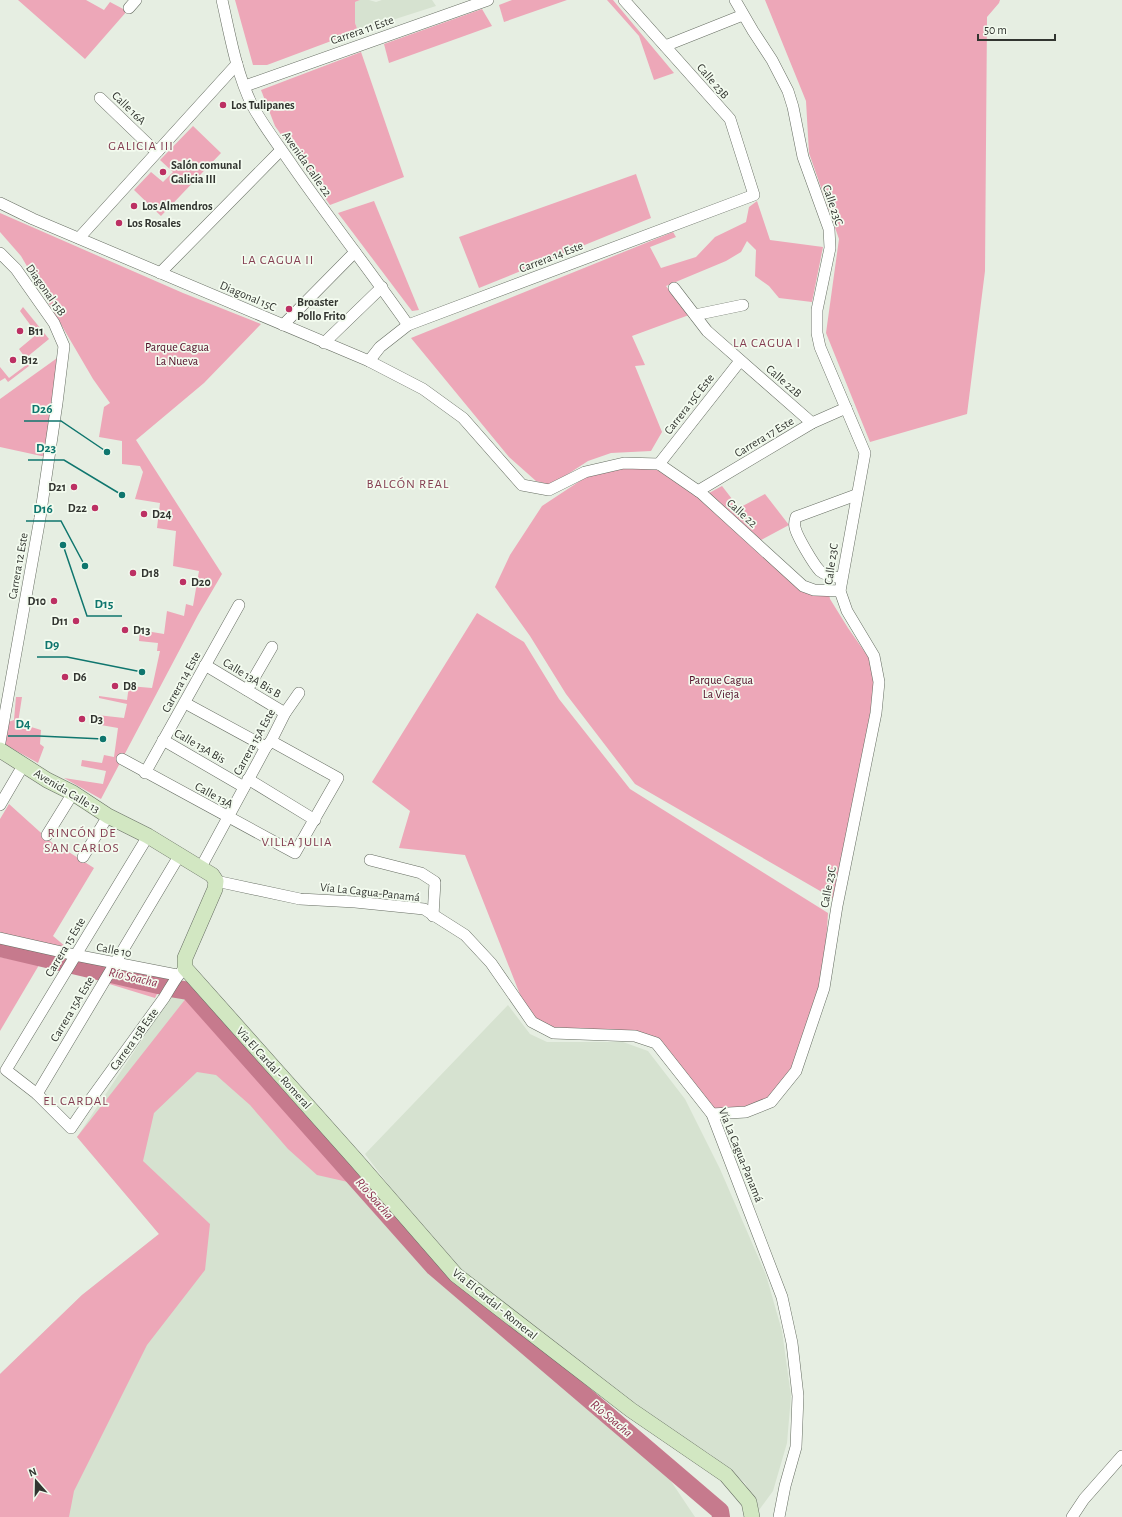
<svg xmlns="http://www.w3.org/2000/svg" width="1122" height="1517" font-family="'Alegreya Sans',sans-serif">
	<style>
		.built { fill: #d6e2d0 }
		.green { fill: #eda7b8 }
		.lines { fill: none; stroke-linecap: round; stroke-linejoin: round }
		.river { stroke: #c67a8d; stroke-width: 18 }
		.minor-casing { stroke: #666d62; stroke-width: 12 }
		.secondary-casing { stroke: #666d62; stroke-width: 16 }
		.minor { stroke: #fff; stroke-width: 11 }
		.secondary { stroke: #d2e7c2; stroke-width: 15 }
		.poi-dot { fill: #bc3063; stroke: #f3fbef; stroke-width: 1.5 }
		.labels { text-anchor: middle; dominant-baseline: central; stroke-width: 3.5; stroke-linejoin: round; paint-order: stroke }
		.street-label { font-size: 12px; fill: #323530; stroke: #f3fbef }
		.poi-label { font-size: 12px; font-weight: bold; fill: #323530; stroke: #f3fbef; text-anchor: start }
		.park-label { font-size: 12px; fill: #4f0924; stroke: #f3fbef }
		.neighbourhood-label { font-size: 13px; letter-spacing: 1px; fill: #843d51; stroke: #f3fbef }
		.water-label { font-size: 13px; font-style: italic; fill: #8c304e; stroke: #f3fbef }
		.leader { fill: none; stroke: #0f766e; stroke-width: 1.5 }
		.callout-dot { fill: #0f766e; stroke: #f3fbef; stroke-width: 1.5 }
		.callout-label { font-size: 13px; text-anchor: middle; font-weight: bold; fill: #0f766e; stroke: #f3fbef; stroke-width: 3.5; stroke-linejoin: round; paint-order: stroke }
	</style>
	<rect width="100%" height="100%" fill="#e6eee2"/>
	<g class="built">
		<polygon points="360,0 369,0 376,2 382,0 432,0 436,6 358,31 355,23 355,2"/>
		<polygon points="172,995 187,997 434,1267 652,1453 695,1517 0,1517 0,1374 82,1295 159,1234 77,1137"/>
		<polygon points="508,1005 530,1034 547,1042 623,1042 648,1051 685,1099 720,1169 766,1275 782,1331 791,1396 787,1443 773,1491 759,1510 745,1483 710,1454 656,1420 550,1341 461,1269 397,1196 365,1154"/>
	</g>
	<g class="green">
		<polygon points="18,0 86,0 104,10 110,2 127,11 85,59"/>
		<polygon points="235,0 360,0 355,2 355,23 358,31 267,65 253,65"/>
		<polygon points="512,0 567,0 504,22 499,5"/>
		<polygon points="607,0 613,0 674,73 654,80 639,36"/>
		<polygon points="765,0 1000,0 999,3 987,17 985,271 967,414 870,442 826,333 839,239 809,153 806,101"/>
		<polygon points="482,9 492,26 389,63 384,44"/>
		<polygon points="361,52 404,177 330,205 275,126 261,90"/>
		<polygon points="193,126 221,153 161,216 134,190 151,172 163,182 173,172 160,160"/>
		<polygon points="636,174 651,218 479,288 459,237"/>
		<polygon points="374,201 419,310 412,311 338,213"/>
		<polygon points="757,201 770,240 823,247 812,302 779,298 769,286 755,276 756,250 747,241 741,252 726,261 666,286 689,315 632,336 645,365 635,366 662,432 651,451 611,453 588,461 551,485 536,481 509,457 411,338 673,232 676,237 650,247 661,268 696,257 715,237 746,222 749,207"/>
		<polygon points="0,213 183,293 261,324 204,383 136,440 222,574 198,615 101,799 64,778 103,784 106,771 81,766 82,760 102,763 104,755 114,757 118,728 95,724 97,715 124,718 127,704 99,698 99,696 127,700 129,686 152,688 160,651 157,651 158,643 139,641 140,630 164,634 167,611 184,616 186,604 193,606 199,571 173,566 176,531 157,528 160,503 135,499 143,472 140,466 122,464 122,441 99,437 104,407 110,403 93,379 21,256 0,232"/>
		<polygon points="23,307 49,339 27,357 33,363 8,382 5,378 0,381 0,367 9,378 29,363 19,349 37,334 20,311"/>
		<polygon points="60,356 46,457 0,447 0,399"/>
		<polygon points="629,466 655,467 700,495 801,588 829,594 830,599 848,628 869,658 875,683 872,711 834,899 635,784 566,694 530,636 495,587 510,555 542,506 589,475"/>
		<polygon points="722,486 739,508 765,494 789,525 761,540 709,493"/>
		<polygon points="477,613 524,642 559,699 630,789 828,913 823,993 798,1067 773,1099 712,1118 656,1044 635,1037 553,1036 532,1025 465,855 399,848 410,811 372,782"/>
		<polygon points="16,697 22,697 18,723 41,730 40,744 44,747 38,763 4,744 8,722 14,720"/>
		<polygon points="9,804 60,850 64,849 94,868 53,936 66,947 6,936 0,933 0,819"/>
		<polygon points="0,941 117,970 165,978 155,998 41,963 0,954"/>
		<polygon points="0,957 39,965 0,1031"/>
		<polygon points="187,997 361,1185 317,1175 288,1149 250,1105 216,1075 197,1072 154,1113 143,1161 210,1224 205,1270 147,1345 74,1491 69,1517 0,1517 0,1374 82,1295 159,1234 77,1137"/>
	</g>
	<g class="lines">
		<polyline class="river" points="0,948 171,988 189,991 434,1267 720,1511 721,1517"/>
		<g class="minor-casing">
			<g id="minor">
				<path d="M222,0C230,35 236,72 252,105C264,127 280,147 294,168C331,221 371,272 408,325"/>
				<polyline points="129,8 136,0"/>
				<polyline points="665,46 743,15"/>
				<polyline points="245,86 488,0"/>
				<polyline points="100,98 151,147 158,151"/>
				<polyline points="0,203 33,219 369,361 423,389 463,418 522,485 549,490 585,472 624,463 659,464"/>
				<polyline points="79,238 237,64"/>
				<polyline points="0,253 16,269 54,323 64,346 57,403 40,518 0,742"/>
				<polyline points="160,273 281,150"/>
				<polyline points="674,288 707,331 812,423"/>
				<polyline points="695,315 743,305"/>
				<polyline points="283,325 355,252"/>
				<polyline points="324,343 382,287"/>
				<polyline points="369,361 380,347 408,325 754,195 730,119 624,0"/>
				<polyline points="659,464 701,493 803,586 814,590 840,591"/>
				<polyline points="659,464 740,361"/>
				<polyline points="698,491 812,423 846,408"/>
				<path d="M841,578C834,577 826,576 820,571C814,565 796,535 795,527C794,524 795,520 796,517L856,495"/>
				<polyline points="205,665 285,713"/>
				<polyline points="247,690 272,647"/>
				<polyline points="185,703 266,747"/>
				<polyline points="163,740 244,787"/>
				<polyline points="122,759 295,853 338,778 271,741"/>
				<polyline points="145,773 239,605"/>
				<polyline points="248,779 315,820"/>
				<polyline points="0,805 24,764"/>
				<polyline points="47,835 73,793"/>
				<path d="M148,836L6,1070L37,1094L71,1128L88,1103L164,998C171,987 176,976 185,968"/>
				<polyline points="83,857 108,816"/>
				<polyline points="370,860 421,873 435,882 433,916"/>
				<polyline points="200,869 266,747 271,741 285,713 299,693"/>
				<polyline points="216,881 300,899 355,902 424,909 465,935 491,963 532,1022 553,1033 635,1036 656,1043 712,1114 782,1297 792,1343 798,1396 796,1447 785,1486 779,1517"/>
				<polyline points="0,938 75,955 177,975"/>
				<polyline points="37,1094 179,856"/>
				<polyline points="712,1114 746,1112 771,1102 796,1071 824,988 837,906 876,713 879,682 874,656 847,611 840,591 865,453 820,347 817,333 817,310 830,248 829,229 803,157 793,107 788,91 772,60 753,31 735,0"/>
				<polyline points="1072,1517 1084,1499 1122,1456"/>
			</g>
		</g>
		<g class="secondary-casing">
			<polyline id="secondary" points="0,750 47,780 73,793 108,816 148,836 212,875 216,881 215,889 185,958 185,968 356,1160 456,1275 631,1410 726,1475 749,1502 752,1517"/>
		</g>
		<use href="#minor" class="minor"/>
		<use href="#secondary" class="secondary"/>
	</g>
	<g class="poi-dot">
		<circle cx="223" cy="105" r="4"/>
		<circle cx="163" cy="172" r="4"/>
		<circle cx="134" cy="206" r="4"/>
		<circle cx="119" cy="223" r="4"/>
		<circle cx="289" cy="309" r="4"/>
		<circle cx="20" cy="331" r="4"/>
		<circle cx="13" cy="360" r="4"/>
		<circle cx="74" cy="487" r="4"/>
		<circle cx="95" cy="508" r="4"/>
		<circle cx="144" cy="514" r="4"/>
		<circle cx="133" cy="573" r="4"/>
		<circle cx="183" cy="582" r="4"/>
		<circle cx="54" cy="601" r="4"/>
		<circle cx="76" cy="621" r="4"/>
		<circle cx="125" cy="630" r="4"/>
		<circle cx="65" cy="677" r="4"/>
		<circle cx="115" cy="686" r="4"/>
		<circle cx="82" cy="719" r="4"/>
	</g>
	<g class="labels">
		<g class="street-label">
			<text transform="translate(362 30) rotate(-19)">Carrera 11 Este</text>
			<text transform="translate(713 81) rotate(49)">Calle 23B</text>
			<text transform="translate(129 108) rotate(44)">Calle 16A</text>
			<text transform="translate(307 164) rotate(55)">Avenida Calle 22</text>
			<text transform="translate(833 205) rotate(71)">Calle 23C</text>
			<text transform="translate(551 257) rotate(-21)">Carrera 14 Este</text>
			<text transform="translate(46 290) rotate(55)">Diagonal 15B</text>
			<text transform="translate(248 296) rotate(23)">Diagonal 15C</text>
			<text transform="translate(784 381) rotate(41)">Calle 22B</text>
			<text transform="translate(689 404) rotate(-52)">Carrera 15C Este</text>
			<text transform="translate(764 437) rotate(-31)">Carrera 17 Este</text>
			<text transform="translate(742 513) rotate(42)">Calle 22</text>
			<text transform="translate(831 564) rotate(-82)">Calle 23C</text>
			<text transform="translate(18 566) rotate(-80)">Carrera 12 Este</text>
			<text transform="translate(252 678) rotate(31)">Calle 13A Bis B</text>
			<text transform="translate(181 682) rotate(-61)">Carrera 14 Este</text>
			<text transform="translate(254 742) rotate(-61)">Carrera 15A Este</text>
			<text transform="translate(200 746) rotate(30)">Calle 13A Bis</text>
			<text transform="translate(67 791) rotate(31)">Avenida Calle 13</text>
			<text transform="translate(214 795) rotate(28)">Calle 13A</text>
			<text transform="translate(828 887) rotate(-79)">Calle 23C</text>
			<text transform="translate(370 892) rotate(6)">Vía La Cagua-Panamá</text>
			<text transform="translate(65 947) rotate(-59)">Carrera 15 Este</text>
			<text transform="translate(114 950) rotate(11)">Calle 10</text>
			<text transform="translate(72 1009) rotate(-59)">Carrera 15A Este</text>
			<text transform="translate(134 1039) rotate(-54)">Carrera 15B Este</text>
			<text transform="translate(274 1068) rotate(48)">Vía El Cardal - Romeral</text>
			<text transform="translate(741 1155) rotate(68)">Vía La Cagua-Panamá</text>
			<text transform="translate(495 1304) rotate(39)">Vía El Cardal - Romeral</text>
		</g>
		<g class="poi-label">
			<text x="231" y="105">Los Tulipanes</text>
			<text x="171" y="165">Salón comunal<tspan x="171" dy="14">Galicia III</tspan></text>
			<text x="142" y="206">Los Almendros</text>
			<text x="127" y="223">Los Rosales</text>
			<text x="297" y="302">Broaster<tspan x="297" dy="14">Pollo Frito</tspan></text>
			<text x="28" y="331">B11</text>
			<text x="21" y="360">B12</text>
			<text x="66" y="487" text-anchor="end">D21</text>
			<text x="87" y="508" text-anchor="end">D22</text>
			<text x="152" y="514">D24</text>
			<text x="141" y="573">D18</text>
			<text x="191" y="582">D20</text>
			<text x="46" y="601" text-anchor="end">D10</text>
			<text x="68" y="621" text-anchor="end">D11</text>
			<text x="133" y="630">D13</text>
			<text x="73" y="677">D6</text>
			<text x="123" y="686">D8</text>
			<text x="90" y="719">D3</text>
		</g>
		<g class="park-label">
			<text x="177" y="347">Parque Cagua<tspan x="177" dy="14">La Nueva</tspan></text>
			<text x="721" y="680">Parque Cagua<tspan x="721" dy="14">La Vieja</tspan></text>
		</g>
		<g class="neighbourhood-label">
			<text x="141" y="146">GALICIA III</text>
			<text x="278" y="260">LA CAGUA II</text>
			<text x="767" y="343">LA CAGUA I</text>
			<text x="408" y="484">BALCÓN REAL</text>
			<text x="82" y="833">RINCÓN DE<tspan x="82" dy="15">SAN CARLOS</tspan></text>
			<text x="297" y="842">VILLA JULIA</text>
			<text x="76" y="1101">EL CARDAL</text>
		</g>
		<g class="water-label">
			<text transform="translate(133 978) rotate(13)">Río Soacha</text>
			<text transform="translate(374 1199) rotate(49)">Río Soacha</text>
			<text transform="translate(611 1419) rotate(40)">Río Soacha</text>
		</g>
	</g>
	<path class="leader" d="M107 452L61 421H24M122 495L64 460H28M85 566L61 521H26M63 545L87 616H122M142 672L67 657H37M103 739L39 736H8"/>
	<g class="callout-dot">
		<circle cx="107" cy="452" r="4"/>
		<circle cx="122" cy="495" r="4"/>
		<circle cx="85" cy="566" r="4"/>
		<circle cx="63" cy="545" r="4"/>
		<circle cx="142" cy="672" r="4"/>
		<circle cx="103" cy="739" r="4"/>
	</g>
	<g class="callout-label">
		<text x="42" y="413">D26</text>
		<text x="46" y="452">D23</text>
		<text x="43" y="513">D16</text>
		<text x="104" y="608">D15</text>
		<text x="52" y="649">D9</text>
		<text x="23" y="728">D4</text>
	</g>
	<g transform="translate(36 1481) rotate(340)" stroke="#f3fbef" stroke-width="3" paint-order="stroke">
	<path d="M0-3L7 15L0 10L-7 15Z" fill="#323530"/>
	<text y="-6" font-size="11" font-weight="bold" text-anchor="middle" fill="#323530">N</text>
	</g>
	<path d="M978 34v6h77v-6" fill="none" stroke="#323530" stroke-width="2"/>
	<text x="984" y="34" font-size="12" fill="#323530" stroke="#f3fbef" stroke-width="3" paint-order="stroke">50 m</text>
</svg>
